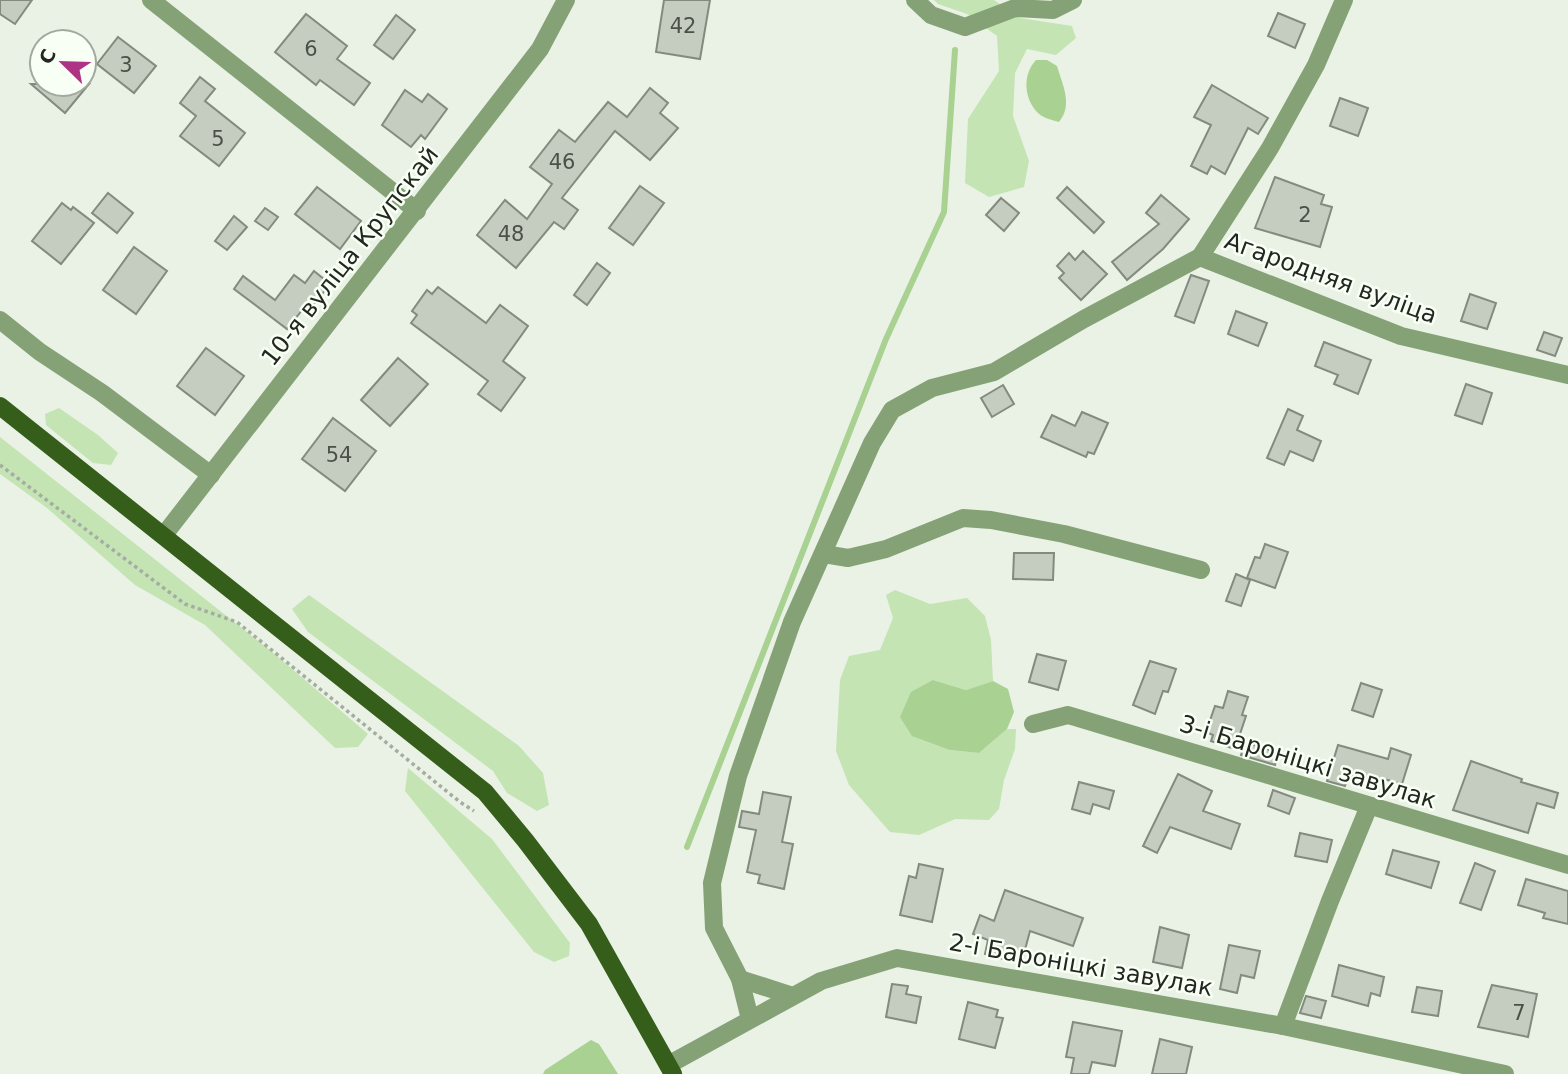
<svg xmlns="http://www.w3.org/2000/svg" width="1568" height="1074" font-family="'DejaVu Sans',sans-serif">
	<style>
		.green { fill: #c4e4b4 }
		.water { fill: #a8d192 }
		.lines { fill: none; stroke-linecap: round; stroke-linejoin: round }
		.stream { stroke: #a8d192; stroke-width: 6 }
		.building { fill: #c5cdc0; stroke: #838b7f; stroke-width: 2 }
		.path { stroke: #a5aca2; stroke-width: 3.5; stroke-dasharray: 3.5 3.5; stroke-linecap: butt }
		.minor { stroke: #85a276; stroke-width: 18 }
		.major { stroke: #365e1b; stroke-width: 18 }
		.labels { text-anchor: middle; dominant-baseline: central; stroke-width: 5; stroke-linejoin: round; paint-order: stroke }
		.number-label { font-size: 21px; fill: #4c5049 }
		.street-label { font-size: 24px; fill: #232621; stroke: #f8fff4 }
	</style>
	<rect width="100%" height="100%" fill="#e9f2e5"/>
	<g class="green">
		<polygon points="934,0 994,0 1020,18 1072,26 1076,38 1056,55 1027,49 1015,73 1013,116 1029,161 1024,187 989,197 965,183 968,119 999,71 997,36 967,14 938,4"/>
		<polygon points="59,408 98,435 118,453 111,465 93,463 46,425 45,414"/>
		<polygon points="0,437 271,651 368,734 358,747 335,748 205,625 135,585 47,508 0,474"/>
		<polygon points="895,590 930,604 967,598 985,616 991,640 993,681 966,690 933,680 950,750 979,753 1007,729 1016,729 1015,749 1004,780 999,809 989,820 955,819 919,835 890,832 849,785 836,751 840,680 849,656 880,650 893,618 886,595"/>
		<polygon points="309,595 519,746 543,773 549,805 537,811 507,793 493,771 308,632 292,609"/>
		<polygon points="408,768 492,839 570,943 569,956 554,962 534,952 405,791"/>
	</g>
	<g class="water">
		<path d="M1036,60H1047L1057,66C1063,86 1073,105 1059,122C1052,120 1043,118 1038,113C1024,99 1022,75 1036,60Z"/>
		<polygon points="933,680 966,690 993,681 1008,689 1014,712 1007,729 979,753 950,750 912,736 900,717 911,692"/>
		<polygon points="591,1040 599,1044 618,1074 543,1074 545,1070"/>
	</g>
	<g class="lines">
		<polyline class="stream" points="687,847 886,339 944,212 955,50"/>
	</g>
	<g class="building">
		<polygon points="0,0 32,0 15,24 0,14"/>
		<polygon points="664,0 710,0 700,59 656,52"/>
		<polygon points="1278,13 1305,24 1295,48 1268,36"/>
		<polygon points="306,14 347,46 337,59 370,83 354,105 320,80 316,85 275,52"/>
		<polygon points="396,15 415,30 393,59 374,45"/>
		<polygon points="118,37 156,66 134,93 97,64"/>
		<polygon points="200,77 215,89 205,101 245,133 219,166 180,136 196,116 180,103"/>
		<polygon points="31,84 89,84 65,113"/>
		<polygon points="1212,85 1268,118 1258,134 1248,128 1225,174 1211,166 1207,174 1191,166 1211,125 1194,117"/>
		<polygon points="650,88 668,103 660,113 678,128 650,160 615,131 562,198 578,210 564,229 554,222 516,268 477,235 505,200 527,219 552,184 530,167 559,130 575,142 608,102 627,117"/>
		<polygon points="405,90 422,102 428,94 447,109 425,139 421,135 411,147 382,125"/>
		<polygon points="1340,98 1368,108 1358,136 1330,126"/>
		<polygon points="1275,177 1324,195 1321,204 1332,207 1320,247 1255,228"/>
		<polygon points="640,186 664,203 633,245 609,228"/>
		<polygon points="317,187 361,221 340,249 295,214"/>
		<polygon points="1067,187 1104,222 1094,233 1057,198"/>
		<polygon points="108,193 133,213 117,233 92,213"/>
		<polygon points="1161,195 1189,219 1163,249 1127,280 1112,262 1159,224 1146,213"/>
		<polygon points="1001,198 1019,213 1004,231 986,215"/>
		<polygon points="62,203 71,210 73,207 94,223 61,264 32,241"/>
		<polygon points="265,208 278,217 268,230 255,221"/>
		<polygon points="234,216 247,227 227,250 215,241"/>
		<polygon points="134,247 167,271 136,314 103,290"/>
		<polygon points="1083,251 1107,274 1081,300 1059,278 1064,273 1057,266 1069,253 1075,260"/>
		<polygon points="597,263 610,273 587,305 574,295"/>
		<polygon points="314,271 330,284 308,312 303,309 287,329 234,289 243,276 275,300 294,275 305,283"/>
		<polygon points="1191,275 1209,281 1194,323 1175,316"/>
		<polygon points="438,287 486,323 500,305 528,326 503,361 525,378 501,411 478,394 488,381 411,323 417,315 412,311 427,290 432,294"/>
		<polygon points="1470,294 1496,303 1487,329 1461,321"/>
		<polygon points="1236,311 1267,323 1258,346 1228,334"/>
		<polygon points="1544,332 1562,338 1555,356 1537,350"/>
		<polygon points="1324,342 1371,360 1358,394 1334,384 1338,375 1315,366"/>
		<polygon points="206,348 244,376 215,415 177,386"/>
		<polygon points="398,358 428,384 390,426 361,400"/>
		<polygon points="1466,384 1492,393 1482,424 1455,415"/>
		<polygon points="1003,385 1014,404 992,417 981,398"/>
		<polygon points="1288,409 1303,416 1297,430 1321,441 1313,461 1290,451 1284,465 1267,458"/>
		<polygon points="1082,412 1108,423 1094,454 1088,452 1086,457 1041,437 1052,415 1075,426"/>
		<polygon points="333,418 376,451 345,491 302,459"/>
		<polygon points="1265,544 1288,552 1275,588 1247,578 1255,557 1260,558"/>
		<polygon points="1014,553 1054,553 1053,580 1013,579"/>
		<polygon points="1236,574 1250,580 1241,606 1226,601"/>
		<polygon points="1037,654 1066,661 1058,690 1029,682"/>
		<polygon points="1150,661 1176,669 1168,692 1163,691 1155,714 1133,705"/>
		<polygon points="1361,683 1382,690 1373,717 1352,710"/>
		<polygon points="1228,691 1248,697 1242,715 1246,716 1235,749 1211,741 1213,735 1206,732 1215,706 1223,708"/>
		<polygon points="1245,742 1279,753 1275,765 1241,755"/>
		<polygon points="1338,745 1388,759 1391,748 1411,755 1402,784 1380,778 1378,784 1348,775 1345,786 1327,781"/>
		<polygon points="1471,761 1522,779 1521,782 1558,793 1554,808 1537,803 1528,833 1453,810"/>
		<polygon points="1178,774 1212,791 1203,811 1240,824 1231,849 1170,827 1157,853 1143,846"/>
		<polygon points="1079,782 1114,791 1109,809 1093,804 1090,814 1072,809"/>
		<polygon points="1273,790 1295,798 1289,814 1268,806"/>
		<polygon points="763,792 791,797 782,842 793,844 784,889 758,883 760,875 747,872 756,830 739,827 742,811 759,814"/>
		<polygon points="1300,833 1332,840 1327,862 1295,856"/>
		<polygon points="1393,850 1439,862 1431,888 1386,874"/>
		<polygon points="1475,863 1495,871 1481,910 1460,903"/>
		<polygon points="919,864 943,869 932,922 900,915 909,876 916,878"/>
		<polygon points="1526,879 1568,891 1568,924 1543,918 1545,913 1518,905"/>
		<polygon points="1005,890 1083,918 1073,946 1030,931 1023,957 1017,956 1015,962 985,954 988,940 973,934 980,915 994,921"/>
		<polygon points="1160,927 1189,935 1182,968 1153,962"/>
		<polygon points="1229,945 1260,951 1254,978 1241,975 1237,993 1220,989"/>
		<polygon points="1339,965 1384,977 1380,996 1371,993 1368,1006 1332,996"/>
		<polygon points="892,984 908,986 906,994 921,997 916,1023 886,1017"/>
		<polygon points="1492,985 1537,994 1528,1037 1478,1027"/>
		<polygon points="1417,987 1442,991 1438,1016 1412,1012"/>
		<polygon points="1306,996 1326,1001 1321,1018 1300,1013"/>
		<polygon points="968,1002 998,1010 996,1017 1003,1018 995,1048 959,1039"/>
		<polygon points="1073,1022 1122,1031 1115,1066 1092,1062 1089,1074 1071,1074 1074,1058 1066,1057"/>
		<polygon points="1160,1039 1192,1047 1186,1074 1152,1074"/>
	</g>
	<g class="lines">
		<polyline class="path" points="0,465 185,604 237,622 460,802 474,811"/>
		<g class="minor">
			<polyline points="151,0 417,211"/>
			<polyline points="915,0 931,15 965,27 1015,8 1053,10 1073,0"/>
			<polyline points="1200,257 1401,336 1568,375"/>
			<polyline points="0,320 40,352 102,393 211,475"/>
			<polyline points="164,535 540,49 566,0"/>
			<polyline points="824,554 848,558 886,549 963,518 991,520 1064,534 1201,570"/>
			<polyline points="1033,724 1068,715 1568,865"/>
			<polyline points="740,979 793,996"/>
			<polyline points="750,1019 740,979 714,928 712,883 738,776 792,622 872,443 892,410 932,388 994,372 1084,319 1200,257 1270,148 1316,65 1344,0"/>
			<polyline points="1283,1026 1330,901 1369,806"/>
			<polyline points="668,1065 821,981 897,958 1283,1026 1505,1074"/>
		</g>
		<polyline class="major" points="0,406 485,792 525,840 589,924 673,1074"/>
	</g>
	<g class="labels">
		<g class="number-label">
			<text x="683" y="26">42</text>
			<text x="311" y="49">6</text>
			<text x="126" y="65">3</text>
			<text x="218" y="139">5</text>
			<text x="562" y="162">46</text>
			<text x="1305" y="215">2</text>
			<text x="511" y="234">48</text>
			<text x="339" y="455">54</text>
			<text x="1519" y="1013">7</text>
		</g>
		<g class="street-label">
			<text transform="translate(350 256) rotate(-52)">10-я вуліца Крупскай</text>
			<text transform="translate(1331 278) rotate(20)">Агародняя вуліца</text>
			<text transform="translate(1308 762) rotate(17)">3-і Бароніцкі завулак</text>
			<text transform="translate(1081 965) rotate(10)">2-і Бароніцкі завулак</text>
		</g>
	</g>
	<g transform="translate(63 63) rotate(293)"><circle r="33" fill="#f8fff4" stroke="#a3a8a0" stroke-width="2"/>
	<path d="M0-5L12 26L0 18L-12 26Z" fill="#af3384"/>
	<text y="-10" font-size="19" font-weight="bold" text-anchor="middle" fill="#232621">С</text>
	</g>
</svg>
